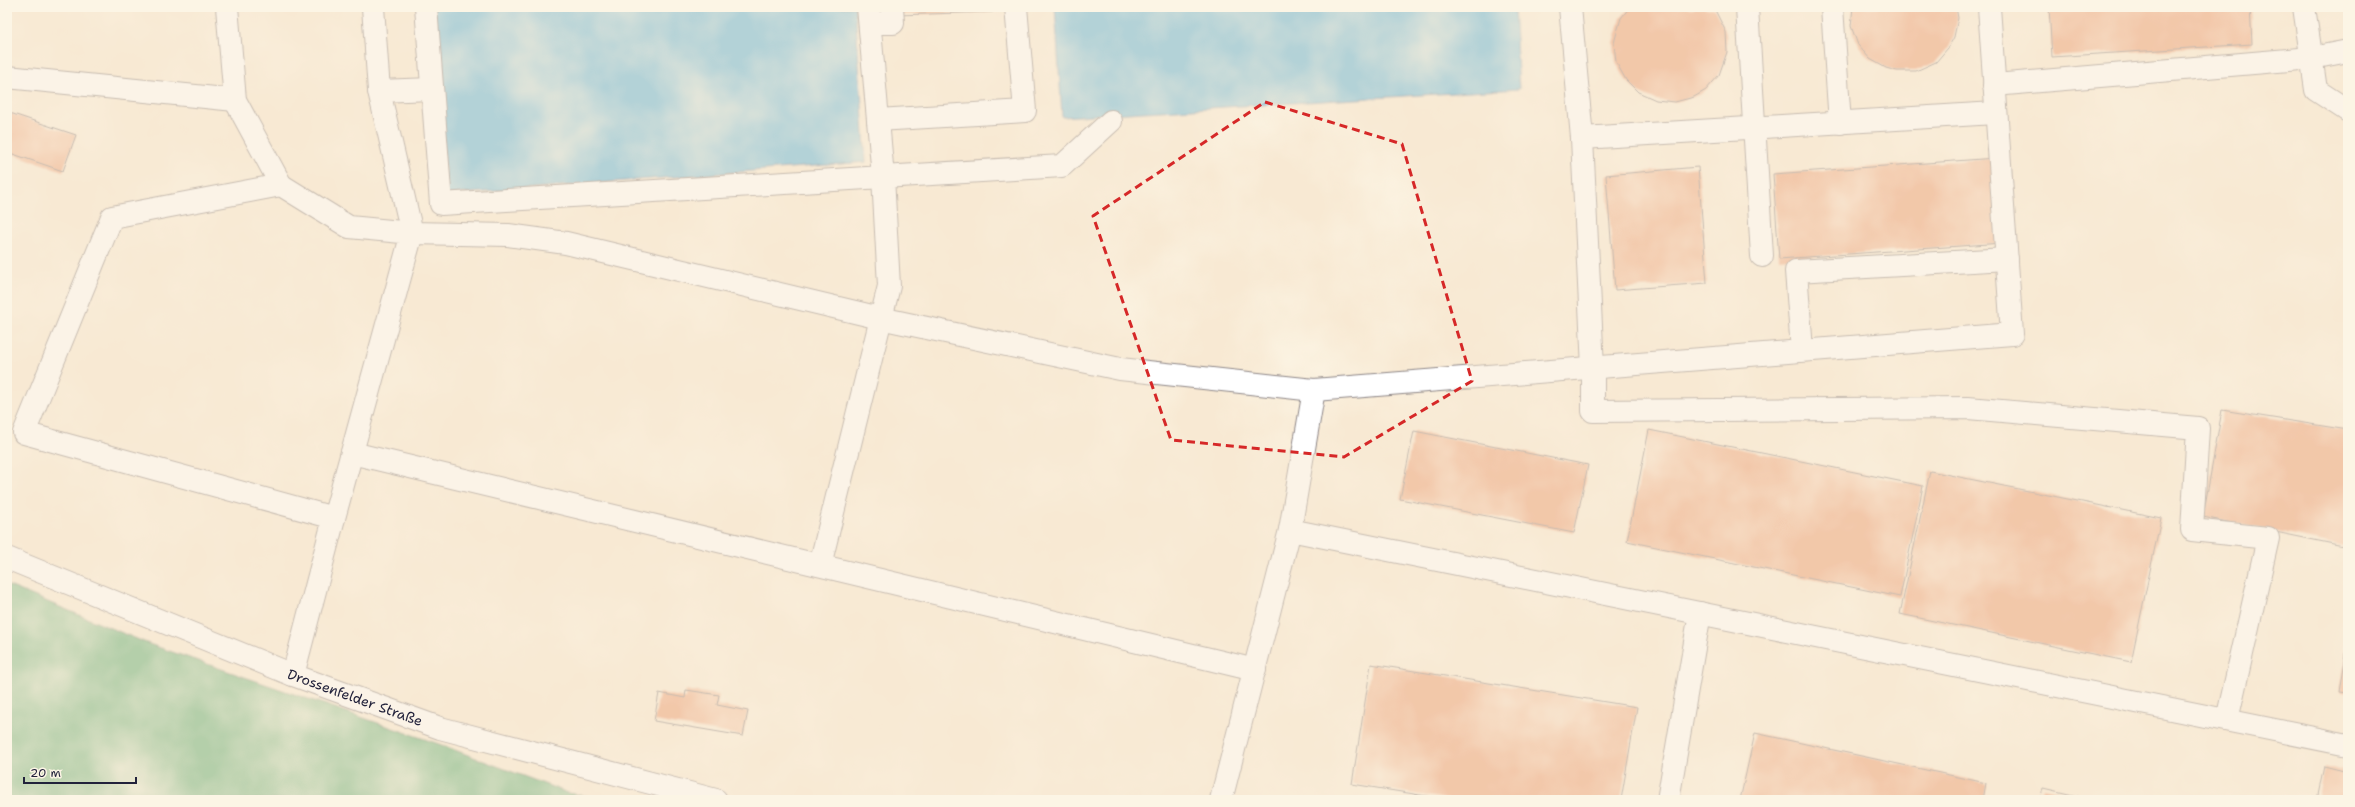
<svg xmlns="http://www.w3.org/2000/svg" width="2355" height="807" font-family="'Shantell Sans',sans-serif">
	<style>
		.forest { fill: #64af78; stroke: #43685a }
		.water { fill: #60b6dc; stroke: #416c8c }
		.building { fill: #ec9f77 }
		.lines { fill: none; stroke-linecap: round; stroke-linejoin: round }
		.minor-casing { stroke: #8d8687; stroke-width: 24 }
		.minor { stroke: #fff; stroke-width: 22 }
		.marked { fill: none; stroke: #d62828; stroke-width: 3; stroke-dasharray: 8 5; stroke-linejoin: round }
		.labels { text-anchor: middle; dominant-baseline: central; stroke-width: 3; stroke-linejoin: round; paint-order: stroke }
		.street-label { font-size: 14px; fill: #22223b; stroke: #fcf5e5 }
	</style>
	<rect width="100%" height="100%" fill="#fcf5e5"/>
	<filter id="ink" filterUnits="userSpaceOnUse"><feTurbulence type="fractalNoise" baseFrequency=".025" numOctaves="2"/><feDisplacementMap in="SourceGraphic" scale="8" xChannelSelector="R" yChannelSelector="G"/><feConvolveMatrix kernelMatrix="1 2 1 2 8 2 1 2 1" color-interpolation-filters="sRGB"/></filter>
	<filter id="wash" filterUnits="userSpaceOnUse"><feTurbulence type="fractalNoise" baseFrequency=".012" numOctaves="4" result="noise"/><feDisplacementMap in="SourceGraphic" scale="16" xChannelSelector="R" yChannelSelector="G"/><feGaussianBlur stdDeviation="0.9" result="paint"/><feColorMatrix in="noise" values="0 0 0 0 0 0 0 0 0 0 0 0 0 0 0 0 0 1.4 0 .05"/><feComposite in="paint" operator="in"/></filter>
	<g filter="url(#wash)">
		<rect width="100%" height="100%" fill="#f8e9d3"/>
		<polygon class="forest" points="7,585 149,644 439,744 568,793 610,800 7,800"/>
		<g class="water">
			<polygon points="433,7 855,7 866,162 447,195"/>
			<polygon points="1055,7 1514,7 1519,89 1062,117"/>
		</g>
		<g id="blocks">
			<g class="building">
				<polygon points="895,7 993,7 993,12 896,15"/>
				<polygon points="1630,7 1714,8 1726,32 1727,52 1719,75 1706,90 1694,97 1675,102 1656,100 1638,92 1626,80 1616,62 1614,43 1621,18"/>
				<polygon points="1853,7 1956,7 1958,18 1954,37 1948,48 1936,62 1916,71 1897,71 1886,68 1870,59 1858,45 1851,26"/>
				<polygon points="2049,7 2250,7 2252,44 2052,57"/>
				<polygon points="7,112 76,135 63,171 7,152"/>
				<polygon points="1996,158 2002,243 1779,259 1773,174"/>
				<polygon points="1698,167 1707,283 1615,290 1606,175"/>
				<polygon points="2222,410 2348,430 2348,547 2203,517"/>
				<polygon points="1649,430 1923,486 1900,597 1627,541"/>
				<polygon points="1414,431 1588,465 1574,533 1400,499"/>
				<polygon points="1930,471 2161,518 2131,662 1900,614"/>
				<polygon points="2347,647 2348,647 2348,693 2340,692"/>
				<polygon points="1371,664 1637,707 1621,800 1451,800 1352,784"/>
				<polygon points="686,690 719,695 717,705 748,711 743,736 654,721 659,693 685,698"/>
				<polygon points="1755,733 1986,783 1983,800 1740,800"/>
				<polygon points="2324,766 2348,772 2348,800 2317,800"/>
				<polygon points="2043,788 2090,799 2089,800 2040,800"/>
			</g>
		</g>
	</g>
	<g filter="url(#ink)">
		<use href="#blocks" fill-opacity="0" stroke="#8d8687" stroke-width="1"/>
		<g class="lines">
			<g class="minor-casing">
				<g id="minor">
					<polyline points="227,7 235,100 281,185"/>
					<polyline points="373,7 379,91 412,233 349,227 281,185 112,217 24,433 334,518 412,233 508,235 566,243 880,318 1120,369 1314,390 1290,530"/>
					<polyline points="426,7 441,204 883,177 868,7"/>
					<polyline points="1570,7 1582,138 1995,113"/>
					<polyline points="1747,7 1762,256"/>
					<polyline points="1832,7 1840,123"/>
					<polyline points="2304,7 2316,90 2348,111"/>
					<polyline points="870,23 893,23 892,7"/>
					<polyline points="7,77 235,100"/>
					<polyline points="1994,85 2312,58 2348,51"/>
					<polyline points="379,91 432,89"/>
					<polyline points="878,120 1025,111 1016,7"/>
					<polyline points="1582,138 1593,368 1593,411 1968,408 2198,428 2192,530 2268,538 2227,720"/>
					<polyline points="1802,350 1796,271 2007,259"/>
					<polyline points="1314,390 2012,334 1989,7"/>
					<polyline points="352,453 1255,670"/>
					<path id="s1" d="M7,558L293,675L440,728L716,800"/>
					<polyline points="820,565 889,286 883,177 1062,166 1111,121"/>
					<polyline points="293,675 334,518"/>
					<polyline points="1221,800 1290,530 2348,745"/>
					<polyline points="1668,800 1700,613"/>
				</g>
			</g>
			<use href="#minor" class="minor"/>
		</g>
	</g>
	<path d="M0 0H2355V807H0ZM1265,102L1402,144L1472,381L1344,457L1171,440L1093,216Z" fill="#f8e9d3" fill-opacity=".55" fill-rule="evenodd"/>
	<path class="marked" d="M1265,102L1402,144L1472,381L1344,457L1171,440L1093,216Z"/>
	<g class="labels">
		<g class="street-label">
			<text stroke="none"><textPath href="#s1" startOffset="375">Drossenfelder Straße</textPath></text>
		</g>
	</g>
	<rect width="2355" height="807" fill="none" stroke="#fcf5e5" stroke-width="24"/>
	<path d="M24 777v6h112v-6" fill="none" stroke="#22223b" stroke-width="2"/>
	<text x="30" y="777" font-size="12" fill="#22223b" stroke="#fcf5e5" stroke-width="3" paint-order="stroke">20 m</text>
</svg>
